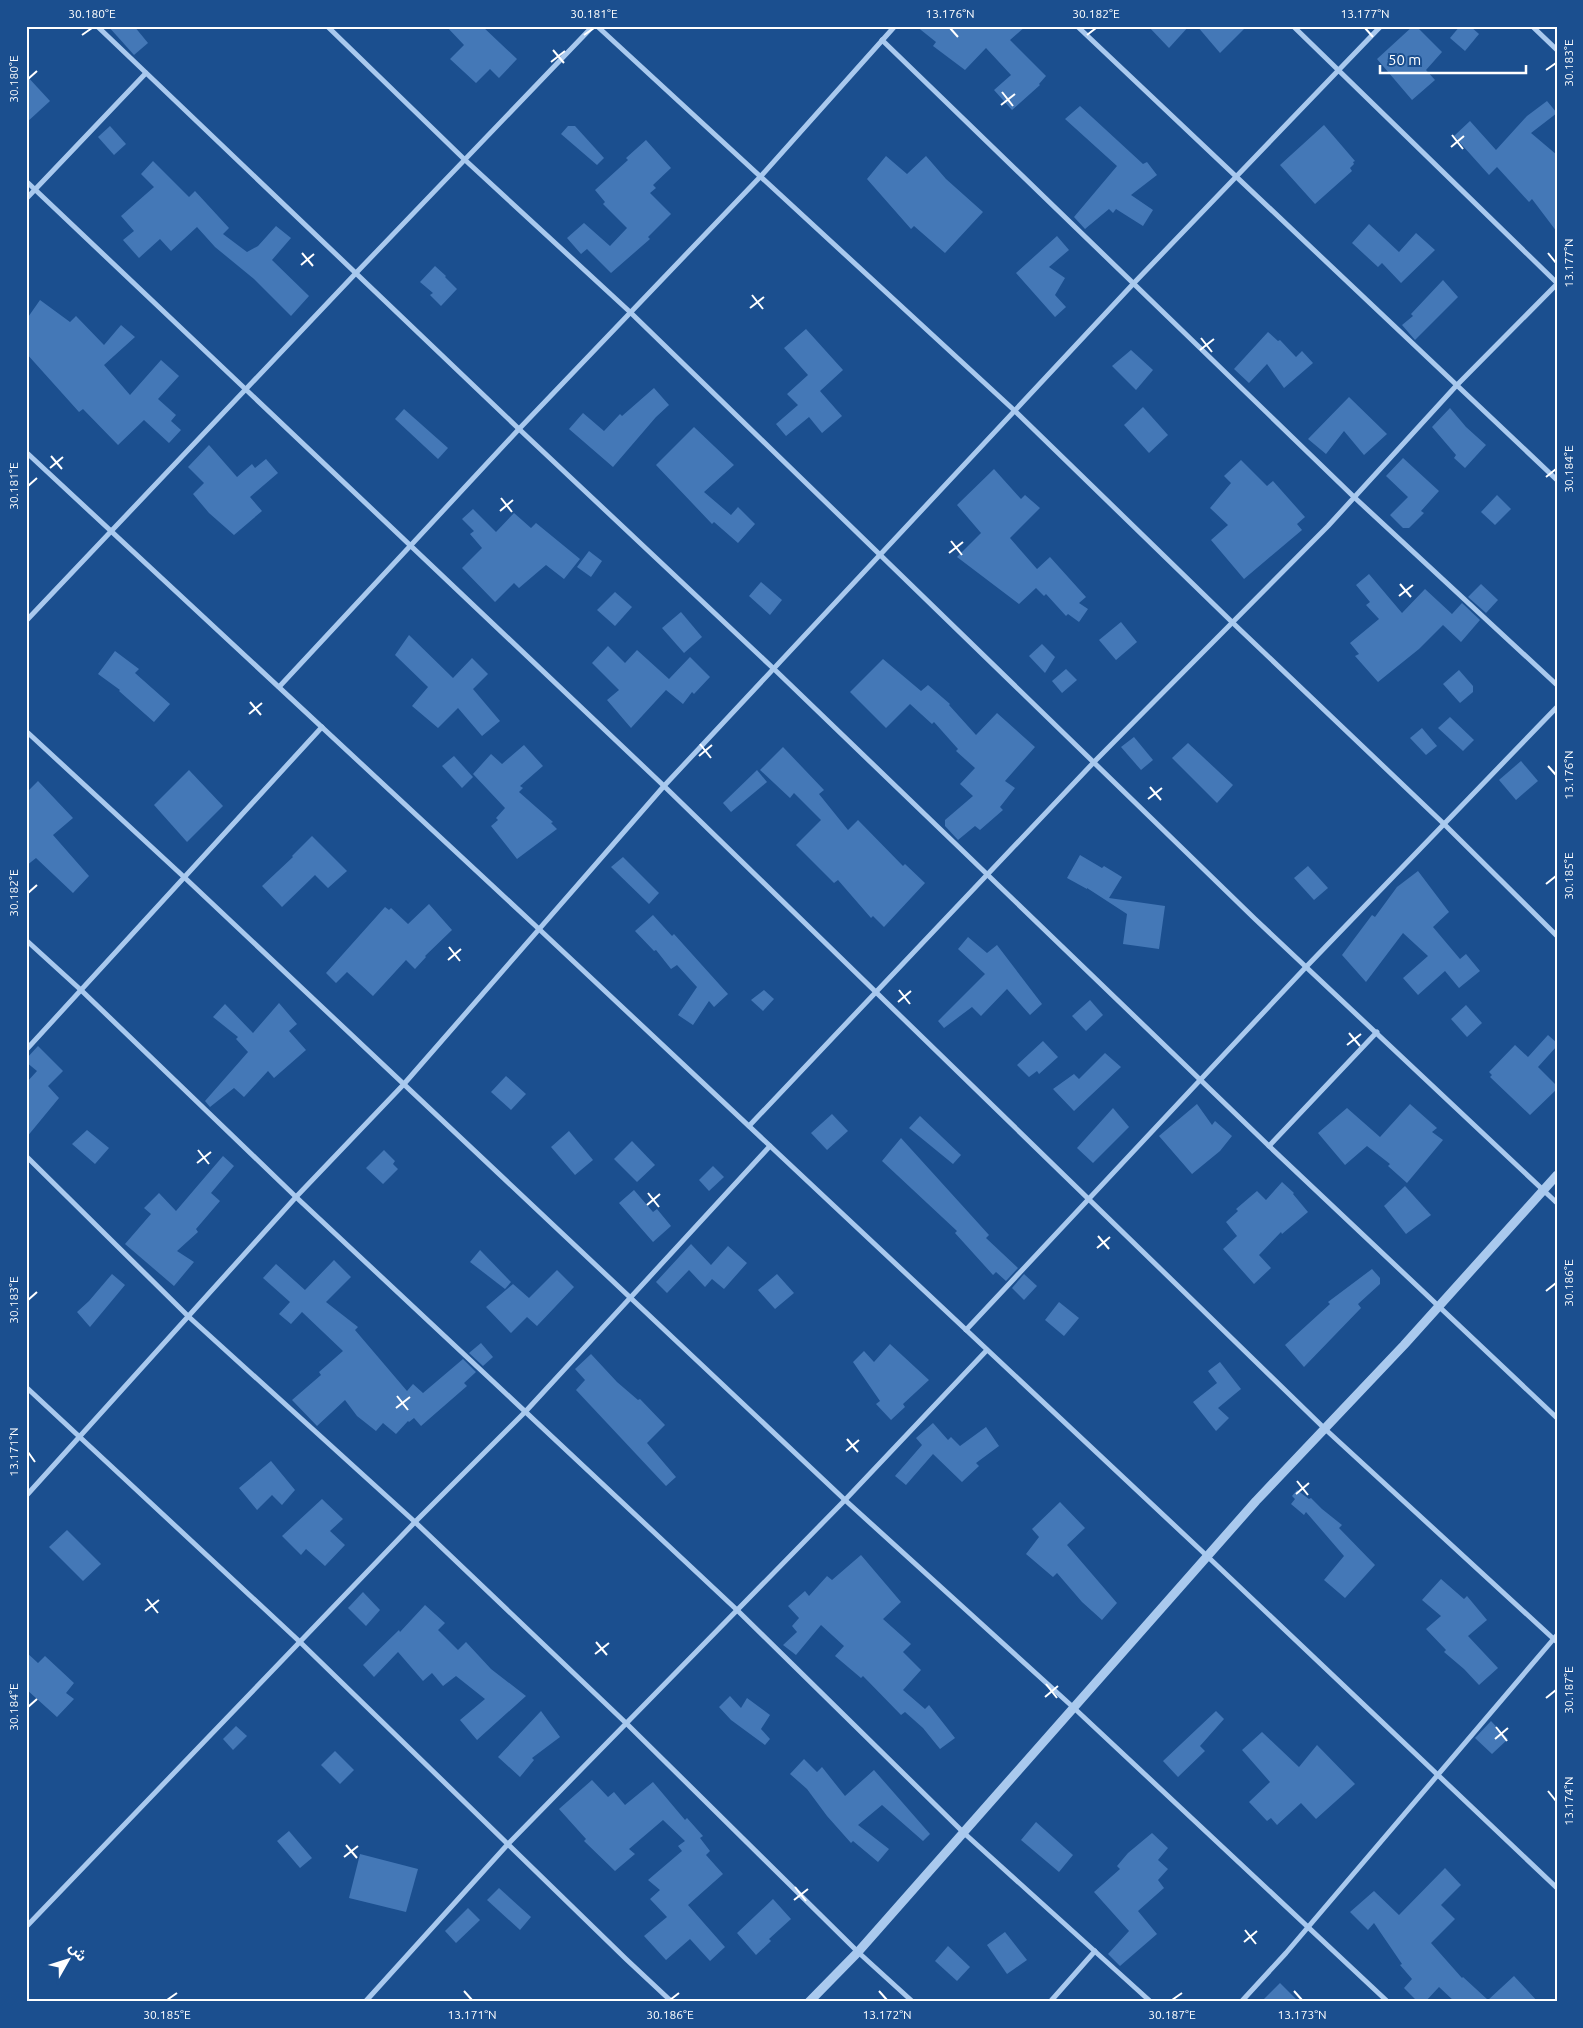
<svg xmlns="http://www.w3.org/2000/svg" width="1583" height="2028" font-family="Ubuntu,'Noto Sans Arabic',sans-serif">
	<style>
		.building { fill: #4478b7 }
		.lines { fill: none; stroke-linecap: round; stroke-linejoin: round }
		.minor { stroke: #a9c9ee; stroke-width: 5 }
		.tertiary { stroke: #a9c9ee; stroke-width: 9 }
		.ticks { fill: none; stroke: #fff; stroke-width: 2 }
		.neatline { fill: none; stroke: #fff; stroke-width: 2 }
		.ticks-label { font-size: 12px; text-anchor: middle; fill: #fff }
	</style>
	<rect width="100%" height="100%" fill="#1b4f8f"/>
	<g class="building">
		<polygon points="108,26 134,26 148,43 134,55"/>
		<polygon points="446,26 482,26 517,59 499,78 490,69 476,83 450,59 464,45"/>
		<polygon points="916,26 1026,26 1010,40 1046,76 1039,84 1040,85 1012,110 994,90 1011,75 986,48 965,70 933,46 936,42"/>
		<polygon points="1148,26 1189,26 1169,48"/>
		<polygon points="1197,26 1247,26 1220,53"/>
		<polygon points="1413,26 1416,26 1442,52 1426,70 1435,80 1412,100 1377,59"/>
		<polygon points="1460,26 1470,26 1479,34 1465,51 1450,38"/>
		<polygon points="26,75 50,101 26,123"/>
		<polygon points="1547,101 1557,113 1531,133 1557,155 1557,232 1532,199 1529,202 1497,167 1489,175 1454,136 1470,121 1496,150 1527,116"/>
		<polygon points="1080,106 1143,164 1147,162 1157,175 1131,195 1153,210 1143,226 1116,209 1113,213 1109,209 1085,229 1074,217 1117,166 1065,119"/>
		<polygon points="1324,125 1355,161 1353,162 1354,164 1350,168 1352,171 1315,204 1280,165"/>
		<polygon points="110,126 126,144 114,155 98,137"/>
		<polygon points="568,126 575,126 604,158 597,165 561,134"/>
		<polygon points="646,140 671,168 653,185 656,188 650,193 671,214 648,237 650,239 611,273 587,249 581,254 567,238 584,223 610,246 627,228 603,204 605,202 595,190 628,160 626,158"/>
		<polygon points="886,156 907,174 926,156 946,179 983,212 945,253 914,226 911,229 867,179"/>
		<polygon points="153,161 189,197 195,191 229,228 223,234 247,252 258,246 276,226 291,238 272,260 309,296 291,316 254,279 215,247 197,227 171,251 160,239 139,258 123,240 134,231 121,216 154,187 141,174"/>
		<polygon points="1369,224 1399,252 1416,233 1435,250 1401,283 1382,263 1378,267 1352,243"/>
		<polygon points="1057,236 1069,250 1049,267 1065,278 1055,295 1066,307 1055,317 1016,273"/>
		<polygon points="435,266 446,276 445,277 457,289 441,306 430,295 433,293 420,282"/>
		<polygon points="1443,280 1458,297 1415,340 1402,325 1413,316 1411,314"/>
		<polygon points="40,300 70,322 76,316 104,345 121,325 135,337 104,365 130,395 161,360 179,376 158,399 176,415 171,421 181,430 169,443 144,420 118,445 83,409 79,412 26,353 26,320"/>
		<polygon points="806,329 843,370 820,391 842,416 822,433 809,417 786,436 776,424 798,405 787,394 808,375 784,348"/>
		<polygon points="1268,332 1278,341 1280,340 1296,357 1302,351 1313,363 1284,388 1267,364 1249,383 1234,369"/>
		<polygon points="1131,350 1153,370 1136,390 1112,366"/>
		<polygon points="654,388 669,405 656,417 613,467 569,429 583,413 604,431 620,414 622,416"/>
		<polygon points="1349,397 1387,434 1364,455 1344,431 1326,454 1308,439"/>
		<polygon points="1143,407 1168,435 1149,453 1124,425"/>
		<polygon points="1450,408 1466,427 1486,445 1465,468 1454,458 1456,455 1432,427"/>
		<polygon points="404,409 448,448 438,459 395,419"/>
		<polygon points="694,427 734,465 704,492 731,515 738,507 755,524 738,543 714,522 712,524 656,465"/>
		<polygon points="209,445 237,477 252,464 255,468 266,459 278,473 250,497 262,511 234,535 209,513 193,494 204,483 188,467"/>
		<polygon points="1403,458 1439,491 1421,511 1424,513 1409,528 1403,528 1390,515 1408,497 1386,476"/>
		<polygon points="1241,460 1267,486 1273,481 1305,517 1297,524 1302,530 1244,579 1211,540 1228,525 1210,508 1231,483 1224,476"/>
		<polygon points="994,469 1021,499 1025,495 1040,508 1010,538 1037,569 1050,557 1086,597 1079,603 1088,609 1079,622 1068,614 1066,616 1046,594 1044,596 1036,588 1019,604 957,557 981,533 957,505"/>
		<polygon points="1497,495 1511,509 1495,525 1481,512"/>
		<polygon points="473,509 496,532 514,513 531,528 536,523 580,559 564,579 546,565 519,588 514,583 495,602 462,568 482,548 470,534 474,531 462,519"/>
		<polygon points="589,551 602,561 591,577 577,567"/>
		<polygon points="1369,574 1402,613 1425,589 1452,614 1462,603 1480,620 1461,642 1443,625 1419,649 1378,682 1355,656 1359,654 1350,643 1379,619 1366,605 1370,602 1356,585"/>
		<polygon points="761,582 782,600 770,615 749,596"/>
		<polygon points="1481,584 1498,600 1486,613 1468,597"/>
		<polygon points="615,592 632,607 615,626 597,610"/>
		<polygon points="681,612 702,637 684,653 662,628"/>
		<polygon points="1121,622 1137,642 1116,660 1099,640"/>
		<polygon points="409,635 453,678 472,658 488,674 473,689 500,721 482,736 458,708 438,728 412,706 428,687 395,655"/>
		<polygon points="1042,644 1055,657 1045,673 1029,656"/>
		<polygon points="608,646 625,663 637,650 669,679 690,657 710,677 694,694 692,692 683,704 666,690 631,728 607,700 619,690 592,663"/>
		<polygon points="115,651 139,669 135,673 170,704 154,722 119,691 120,690 98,674"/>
		<polygon points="883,659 921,691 928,685 950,704 949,705 976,735 997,713 1035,747 1005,781 1015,788 1000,807 1003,810 980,830 975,826 958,840 945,826 945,820 973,796 960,784 975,768 956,751 958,749 934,722 932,724 910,704 886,728 850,692"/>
		<polygon points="1066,669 1077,680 1062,693 1052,681"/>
		<polygon points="1459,670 1473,686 1473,692 1460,703 1443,684"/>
		<polygon points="1450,717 1474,740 1463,751 1438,728"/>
		<polygon points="1422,728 1437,746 1426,755 1410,738"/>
		<polygon points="1134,737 1153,760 1141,770 1121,747"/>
		<polygon points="1188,743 1233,785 1217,803 1172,758"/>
		<polygon points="524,745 543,766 520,786 523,788 519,792 553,822 551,823 557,829 517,859 491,826 498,820 496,818 505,808 473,774 491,754 502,764"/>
		<polygon points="783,747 824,790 819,794 848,830 858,820 903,866 905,864 925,883 884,927 873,916 871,918 838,880 834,883 796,845 821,820 794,793 790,798 760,770"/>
		<polygon points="454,756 473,777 462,788 442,766"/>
		<polygon points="1521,761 1538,781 1516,800 1499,780"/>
		<polygon points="189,770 223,806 187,842 154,805"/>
		<polygon points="757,770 767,782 731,812 723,803"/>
		<polygon points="38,781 73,818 53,835 89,876 73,893 36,858 26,866 26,793"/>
		<polygon points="312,836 347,871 328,888 315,875 282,907 262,886 293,857 292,856"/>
		<polygon points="1080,855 1102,868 1104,866 1122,877 1109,898 1165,906 1159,949 1123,944 1127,914 1087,888 1087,889 1067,878"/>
		<polygon points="623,857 659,893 649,904 611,867"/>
		<polygon points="1308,866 1328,888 1314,900 1294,878"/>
		<polygon points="1418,871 1449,912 1433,927 1460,959 1466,954 1480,971 1459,988 1445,971 1418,995 1403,978 1428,956 1403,933 1366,982 1342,955 1372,915 1375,917 1397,887"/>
		<polygon points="429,904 452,930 425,956 426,957 415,969 406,960 373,996 347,972 336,983 326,973 385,907 389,910 391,908 408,924"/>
		<polygon points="653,915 672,936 674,934 728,994 714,1007 709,1001 693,1025 678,1015 697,987 677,965 671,969 656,950 654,951 635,931"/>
		<polygon points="968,937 987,953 997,945 1042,1004 1030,1015 1007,989 981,1016 972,1007 944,1028 938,1021 985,974 958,949"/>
		<polygon points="764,990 774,999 763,1011 751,1000"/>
		<polygon points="1090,1000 1103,1015 1086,1031 1072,1016"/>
		<polygon points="279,1003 297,1024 289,1031 306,1050 274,1078 268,1071 244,1097 234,1088 210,1107 205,1101 248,1052 236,1039 238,1037 213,1017 225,1004 253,1033"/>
		<polygon points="1466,1005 1482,1023 1467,1037 1451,1019"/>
		<polygon points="1548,1035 1557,1043 1557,1046 1538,1067 1557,1086 1557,1089 1530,1115 1490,1077 1492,1075 1489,1072 1515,1045 1528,1057"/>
		<polygon points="1043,1041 1058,1057 1039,1074 1037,1071 1029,1077 1017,1065"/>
		<polygon points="38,1046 63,1071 48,1086 59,1098 26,1138 26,1083 37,1071 26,1062 26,1059"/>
		<polygon points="1105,1053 1121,1067 1074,1111 1053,1089 1074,1074 1079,1079"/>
		<polygon points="506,1076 526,1094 511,1110 491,1092"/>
		<polygon points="1197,1104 1212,1125 1215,1121 1232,1136 1220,1151 1192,1174 1159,1136"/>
		<polygon points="1410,1104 1437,1128 1432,1132 1443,1140 1407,1183 1388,1166 1390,1164 1367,1146 1345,1165 1318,1133 1347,1108 1380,1137"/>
		<polygon points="1113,1108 1129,1127 1093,1163 1077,1148"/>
		<polygon points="832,1114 848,1131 827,1150 811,1133"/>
		<polygon points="920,1116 961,1155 953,1164 909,1128"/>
		<polygon points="87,1130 109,1148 95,1164 72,1144"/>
		<polygon points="569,1131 593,1160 575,1175 551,1147"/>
		<polygon points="901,1138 989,1235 986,1238 1018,1268 1006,1281 996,1272 993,1275 955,1233 957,1231 882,1161"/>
		<polygon points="632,1141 655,1165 637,1182 614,1159"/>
		<polygon points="384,1150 395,1161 393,1164 398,1169 383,1184 366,1168"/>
		<polygon points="223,1156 234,1166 211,1193 220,1201 196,1229 198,1232 177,1251 194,1262 174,1286 125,1244 151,1214 144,1208 159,1193 176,1211"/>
		<polygon points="713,1166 724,1177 709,1191 699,1180"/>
		<polygon points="1282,1182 1294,1193 1293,1194 1308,1212 1282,1234 1281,1232 1259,1255 1271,1268 1254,1284 1223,1249 1237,1236 1226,1222 1238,1211 1236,1209 1257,1191 1266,1200"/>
		<polygon points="1405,1186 1431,1215 1406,1234 1384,1206"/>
		<polygon points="634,1190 653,1212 657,1209 671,1226 653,1242 619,1203"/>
		<polygon points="691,1244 711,1265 728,1246 747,1263 724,1289 712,1279 705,1287 689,1270 667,1293 656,1282"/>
		<polygon points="480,1250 511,1282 505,1289 470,1262"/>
		<polygon points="334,1260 351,1277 326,1302 358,1327 355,1330 407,1391 413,1384 423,1393 463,1359 476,1372 464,1383 467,1386 421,1426 414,1418 409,1422 408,1421 396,1434 383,1423 376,1431 357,1416 345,1400 317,1426 292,1400 321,1375 319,1372 343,1351 302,1312 291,1324 279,1314 290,1302 263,1278 276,1264 305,1290"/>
		<polygon points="1372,1269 1380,1278 1380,1284 1358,1304 1361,1308 1304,1367 1285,1345 1330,1304 1328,1302"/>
		<polygon points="557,1270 574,1287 537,1326 527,1317 511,1333 486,1307 513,1284 529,1298"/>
		<polygon points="112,1274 125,1285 90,1327 77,1312 89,1301"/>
		<polygon points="777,1274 794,1293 775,1309 758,1290"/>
		<polygon points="1024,1274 1037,1286 1024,1300 1012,1288"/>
		<polygon points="1059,1302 1079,1318 1064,1336 1045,1320"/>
		<polygon points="481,1343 493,1357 483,1366 469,1353"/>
		<polygon points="890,1344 929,1380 903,1404 905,1407 891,1420 876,1404 880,1401 853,1362 864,1351 874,1362"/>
		<polygon points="591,1354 617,1382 638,1400 640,1399 665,1425 647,1443 676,1477 666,1486 576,1390 585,1380 575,1369"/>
		<polygon points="1220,1362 1241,1389 1218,1408 1229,1418 1216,1431 1193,1402 1217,1383 1208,1371"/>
		<polygon points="933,1423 948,1440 951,1437 960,1446 986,1427 999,1446 976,1463 979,1466 962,1482 933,1454 906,1485 895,1476 922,1445 916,1438"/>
		<polygon points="271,1461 295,1490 282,1505 272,1495 257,1510 239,1488"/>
		<polygon points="1297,1490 1309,1499 1311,1498 1322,1509 1342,1525 1339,1528 1375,1565 1345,1598 1324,1580 1344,1556 1306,1512 1304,1515 1291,1504 1295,1499 1292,1496"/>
		<polygon points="322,1499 343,1519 330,1531 345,1545 325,1566 306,1549 301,1555 282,1536"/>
		<polygon points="1060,1502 1085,1528 1067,1545 1117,1603 1102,1620 1082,1602 1057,1573 1053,1577 1026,1554 1039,1537 1032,1529"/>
		<polygon points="67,1530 101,1564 83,1581 49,1547"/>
		<polygon points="861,1555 901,1602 883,1619 911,1644 903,1652 921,1670 903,1690 925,1709 929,1705 955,1738 940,1749 923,1728 905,1712 901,1715 863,1676 861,1678 835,1656 844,1646 821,1625 796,1655 783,1645 797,1632 792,1626 799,1618 788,1606 805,1591 809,1596 827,1576 832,1580"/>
		<polygon points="1441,1579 1464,1599 1467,1596 1487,1620 1468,1636 1498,1668 1479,1685 1464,1669 1444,1652 1446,1650 1426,1629 1441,1616 1422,1600"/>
		<polygon points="363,1592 380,1610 366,1626 348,1608"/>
		<polygon points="425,1605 445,1623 438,1630 458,1650 466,1642 491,1669 526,1696 477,1740 460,1720 485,1699 456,1676 443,1686 432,1673 423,1681 398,1652 374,1677 363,1665 399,1630 400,1632"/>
		<polygon points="26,1652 38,1663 45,1656 74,1683 66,1693 74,1699 57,1717 26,1689"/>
		<polygon points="730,1696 741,1708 747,1698 770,1715 761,1729 770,1739 765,1745 731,1720 719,1707"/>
		<polygon points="541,1711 560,1737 532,1758 534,1760 520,1777 498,1757"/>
		<polygon points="1216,1711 1224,1719 1200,1746 1205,1751 1178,1777 1163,1761"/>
		<polygon points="1491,1721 1508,1739 1492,1754 1475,1738"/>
		<polygon points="236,1726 247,1736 233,1750 223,1739"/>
		<polygon points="1262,1732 1299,1767 1317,1745 1355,1784 1316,1819 1301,1803 1277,1825 1271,1818 1267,1821 1249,1802 1270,1782 1242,1750"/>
		<polygon points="335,1751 354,1770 340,1784 321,1765"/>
		<polygon points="804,1759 817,1772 822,1767 845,1796 874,1770 930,1834 923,1841 882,1805 858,1825 889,1849 878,1862 853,1841 851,1843 827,1816 807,1789 790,1774"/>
		<polygon points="592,1780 608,1797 614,1792 625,1805 653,1782 685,1820 687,1818 703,1836 700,1838 710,1851 706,1855 723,1874 688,1905 725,1947 710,1961 690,1939 666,1960 644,1936 667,1917 650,1899 660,1890 648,1880 682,1851 678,1846 685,1841 663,1820 629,1849 635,1854 615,1871 584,1841 586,1839 559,1809"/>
		<polygon points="1036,1822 1073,1855 1059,1872 1021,1840"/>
		<polygon points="289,1831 312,1858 300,1868 277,1841"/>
		<polygon points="1152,1833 1168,1848 1158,1860 1168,1869 1158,1880 1164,1888 1138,1911 1157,1934 1120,1966 1108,1954 1129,1931 1094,1892 1120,1869 1117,1866 1128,1853"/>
		<polygon points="360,1854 418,1869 406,1912 349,1898"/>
		<polygon points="1445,1868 1461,1885 1441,1905 1455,1919 1431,1943 1462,1978 1463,1977 1488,2000 1514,1976 1538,2002 1455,2002 1439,1987 1425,2002 1418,2002 1404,1988 1412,1979 1400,1965 1402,1964 1374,1923 1368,1930 1350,1912 1374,1891 1399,1915"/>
		<polygon points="499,1888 531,1917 520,1930 487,1900"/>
		<polygon points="773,1899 791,1919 769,1939 771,1941 756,1955 737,1933"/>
		<polygon points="468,1908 480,1920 456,1943 445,1931"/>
		<polygon points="1005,1932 1027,1960 1007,1974 987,1945"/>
		<polygon points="948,1946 970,1967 957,1981 935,1961"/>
		<polygon points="1280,1983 1299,2002 1261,2002"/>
	</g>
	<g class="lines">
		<g class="minor">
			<polyline points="97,26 519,429 774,669 1269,1146 1557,1418"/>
			<polyline points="327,26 464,159 630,312 1255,919 1557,1203"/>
			<polyline points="597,26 1015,411 1233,623 1444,824 1557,936"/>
			<polyline points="1077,26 1557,480"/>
			<polyline points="1293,26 1557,283"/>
			<polyline points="1532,26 1557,50"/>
			<polyline points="882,40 1354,497 1557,685"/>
			<polyline points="26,181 664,786 1324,1428 1557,1642"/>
			<polyline points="26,199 146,73"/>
			<polyline points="26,452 540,930 1207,1556 1557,1888"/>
			<polyline points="26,621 356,273 593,26"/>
			<polyline points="279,687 519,429 761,176 895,26"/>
			<polyline points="26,731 184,877 845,1500 1074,1708 1388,2002"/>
			<polyline points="26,940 82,991 296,1197 737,1610 964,1833 1151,2002"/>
			<polyline points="26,1050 322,727"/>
			<polyline points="749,1126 1094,762 1328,526 1456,386 1557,284"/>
			<polyline points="1269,1146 1377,1032"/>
			<polyline points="26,1156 189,1317 415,1522 627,1724 858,1952 913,2002"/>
			<polyline points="966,1330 1306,967 1557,707"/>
			<polyline points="26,1387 300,1642 626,1959 672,2002"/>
			<polyline points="26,1496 296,1197 404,1084 664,786 1133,284 1381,26"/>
			<polyline points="26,1927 415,1522 526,1411 770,1146"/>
			<polyline points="365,2002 508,1844 845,1500 987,1350"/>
			<polyline points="1050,2002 1095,1951"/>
			<polyline points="1241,2002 1286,1953 1557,1635"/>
		</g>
		<polyline class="tertiary" points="809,2002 858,1952 1256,1501 1404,1345 1557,1175"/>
	</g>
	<path class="ticks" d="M950,28L958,37M1365,28L1373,37M82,35L92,28M584,35L594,28M1087,35L1096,28M553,50L564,63M551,62L565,51M1546,70L1556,63M28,79L37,71M1002,92L1013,106M1001,105L1015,94M1452,135L1463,149M1451,147L1464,136M302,253L313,266M1548,253L1556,263M301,265L314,254M752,295L763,309M750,308L764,297M1201,338L1212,352M1200,350L1214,339M51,456L62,469M50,468L63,457M1546,477L1556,469M28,486L37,478M501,498L512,512M500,511L513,500M951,541L962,555M949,553L963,542M1400,584L1411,597M1399,596L1413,585M250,702L261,715M249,714L262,703M700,744L711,758M699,756L712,745M1548,766L1556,775M1150,787L1161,800M1148,799L1162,788M1546,884L1556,876M28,893L37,885M449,947L460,961M448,960L461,949M899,990L910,1004M898,1002L911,991M1349,1033L1360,1046M1347,1045L1361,1034M198,1150L209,1164M197,1163L211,1152M648,1193L659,1207M647,1205L660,1194M1098,1236L1109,1249M1097,1248L1110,1237M1546,1291L1556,1283M28,1300L37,1292M397,1396L408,1410M396,1408L410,1397M847,1439L858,1452M846,1451L859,1440M28,1452L35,1462M1297,1481L1308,1495M1296,1494L1309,1483M147,1599L158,1613M145,1611L159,1600M596,1642L607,1655M595,1654L609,1643M1046,1684L1057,1698M1045,1697L1058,1686M1546,1698L1556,1690M28,1707L37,1699M1496,1727L1507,1741M1495,1739L1508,1728M1548,1791L1556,1801M346,1845L357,1858M344,1857L358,1846M795,1887L806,1901M794,1900L808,1889M1245,1930L1256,1944M1244,1942L1257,1931M464,1991L472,2000M879,1991L887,2000M1294,1991L1302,2000M167,2000L177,1993M670,2000L679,1993M1172,2000L1182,1993"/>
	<rect width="1583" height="2028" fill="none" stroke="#1b4f8f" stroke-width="55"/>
	<g transform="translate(68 1960) rotate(51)" stroke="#1b4f8f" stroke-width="4" paint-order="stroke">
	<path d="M0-4L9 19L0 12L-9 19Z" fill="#ffffff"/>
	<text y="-8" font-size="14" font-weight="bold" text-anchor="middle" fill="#ffffff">ش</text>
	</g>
	<path d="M1380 65v8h146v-8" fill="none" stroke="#ffffff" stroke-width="2.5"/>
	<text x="1388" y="65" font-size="15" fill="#ffffff" stroke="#1b4f8f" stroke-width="4" paint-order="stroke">50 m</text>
	<rect x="28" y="28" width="1528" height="1972" class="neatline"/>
	<g class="ticks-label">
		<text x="92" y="18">30.180°E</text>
		<text x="594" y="18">30.181°E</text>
		<text x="950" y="18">13.176°N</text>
		<text x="1096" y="18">30.182°E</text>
		<text x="1365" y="18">13.177°N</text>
		<text transform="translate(1569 63) rotate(-90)" y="4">30.183°E</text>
		<text transform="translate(14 79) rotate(-90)" y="4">30.180°E</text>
		<text transform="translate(1569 263) rotate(-90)" y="4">13.177°N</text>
		<text transform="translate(1569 469) rotate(-90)" y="4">30.184°E</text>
		<text transform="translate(14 486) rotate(-90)" y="4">30.181°E</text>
		<text transform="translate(1569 775) rotate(-90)" y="4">13.176°N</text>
		<text transform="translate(1569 876) rotate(-90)" y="4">30.185°E</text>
		<text transform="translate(14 893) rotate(-90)" y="4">30.182°E</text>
		<text transform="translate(1569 1283) rotate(-90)" y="4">30.186°E</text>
		<text transform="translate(14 1300) rotate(-90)" y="4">30.183°E</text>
		<text transform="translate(14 1452) rotate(-90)" y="4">13.171°N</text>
		<text transform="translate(1569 1690) rotate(-90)" y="4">30.187°E</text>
		<text transform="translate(14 1707) rotate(-90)" y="4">30.184°E</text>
		<text transform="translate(1569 1801) rotate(-90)" y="4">13.174°N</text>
		<text x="167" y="2019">30.185°E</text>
		<text x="472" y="2019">13.171°N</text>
		<text x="670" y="2019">30.186°E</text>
		<text x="887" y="2019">13.172°N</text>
		<text x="1172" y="2019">30.187°E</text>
		<text x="1302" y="2019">13.173°N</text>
	</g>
</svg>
